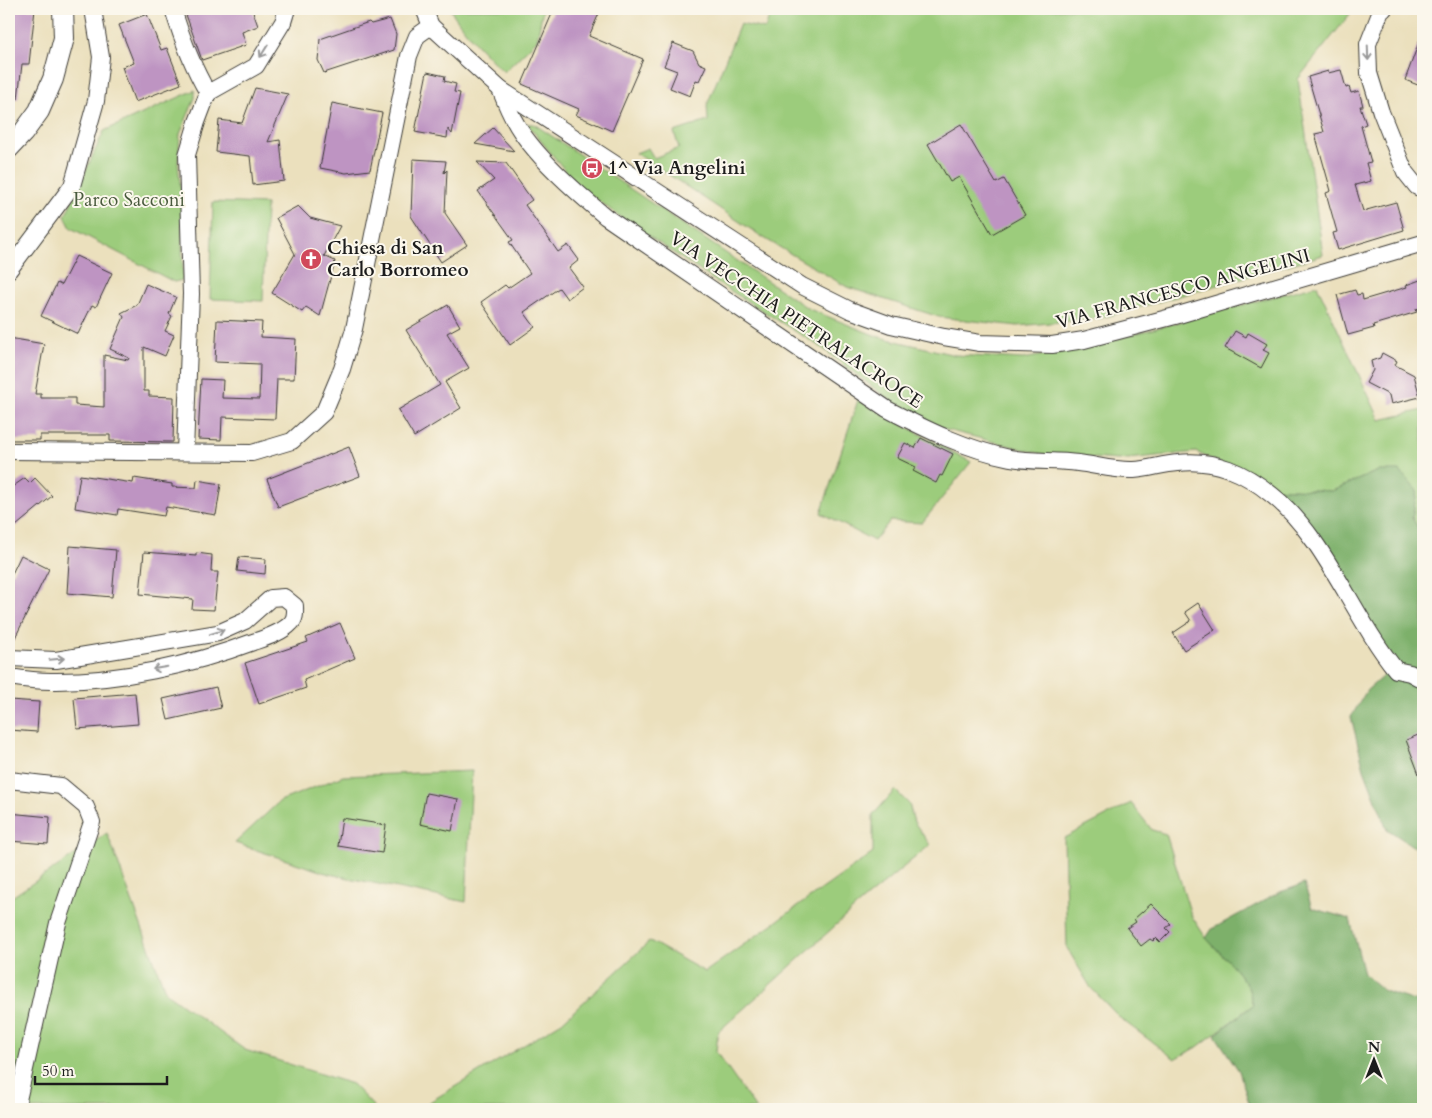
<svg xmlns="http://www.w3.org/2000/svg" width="1432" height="1118" font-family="Cardo,serif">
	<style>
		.green { fill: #9ccc7b; stroke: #5c744c }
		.forest { fill: #7db06b; stroke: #4c6644 }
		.building { fill: #be94c2 }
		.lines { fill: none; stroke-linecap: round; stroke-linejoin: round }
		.minor-casing { stroke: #3b3934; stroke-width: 18 }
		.tertiary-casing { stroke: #3b3934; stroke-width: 22 }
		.minor { stroke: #fff; stroke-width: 16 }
		.tertiary { stroke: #fff; stroke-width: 20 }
		.oneway { stroke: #999 }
		.labels { text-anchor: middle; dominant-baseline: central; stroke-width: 4; stroke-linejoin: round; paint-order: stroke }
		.poi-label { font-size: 19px; font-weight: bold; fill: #1c1c1c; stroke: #fbf7ec; text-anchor: start }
		.park-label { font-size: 19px; fill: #495a3d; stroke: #fbf7ec }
		.street-label { font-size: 19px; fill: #1c1c1c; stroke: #fbf7ec }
	</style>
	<rect width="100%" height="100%" fill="#fbf7ec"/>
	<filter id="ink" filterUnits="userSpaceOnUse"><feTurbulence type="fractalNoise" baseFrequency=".02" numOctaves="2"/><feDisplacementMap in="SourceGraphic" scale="10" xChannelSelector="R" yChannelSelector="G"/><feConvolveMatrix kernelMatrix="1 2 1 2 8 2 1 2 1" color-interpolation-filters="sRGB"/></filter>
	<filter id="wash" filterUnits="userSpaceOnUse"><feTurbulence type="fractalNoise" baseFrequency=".0096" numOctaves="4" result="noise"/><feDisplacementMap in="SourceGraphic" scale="20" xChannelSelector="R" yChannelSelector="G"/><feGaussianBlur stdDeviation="1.12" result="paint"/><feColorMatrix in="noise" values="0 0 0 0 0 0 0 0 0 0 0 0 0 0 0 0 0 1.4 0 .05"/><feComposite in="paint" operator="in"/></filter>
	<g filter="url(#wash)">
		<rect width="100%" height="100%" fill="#ebe0bd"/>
		<g class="green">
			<path d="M450,9H543L537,40L504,72C484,53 465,33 450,9Z"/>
			<polygon points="772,9 1354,9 1298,79 1323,255 1102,318 1018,326 939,317 847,287 764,238 636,153 648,148 654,158 679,148 674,132 708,121 707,105 740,24 765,29"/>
			<polygon points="195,90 195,98 180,134 178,162 181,193 183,280 174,282 71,228 65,216 104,131"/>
			<polygon points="527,124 534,124 809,309 879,337 955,355 1023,359 1082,348 1317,285 1380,420 1423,410 1423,536 1412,518 1417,491 1378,471 1332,491 1272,488 1196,452 1118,460 1042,454 947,430 904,411 822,348 718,283 619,216 577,185"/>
			<polygon points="213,202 266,204 263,301 210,299"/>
			<polygon points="858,400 971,462 922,523 890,521 874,541 821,513"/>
			<polygon points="472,771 466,902 329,874 235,843 280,801 343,776"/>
			<polygon points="895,790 909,804 914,822 930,845 857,906 718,1032 716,1052 756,1109 422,1109 423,1106 562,1022 650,941 705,972 873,853 873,815"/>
			<polygon points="1131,803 1152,830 1166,834 1191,915 1206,938 1232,965 1248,986 1253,1005 1196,1048 1175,1059 1121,1019 1091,988 1067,948 1064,838"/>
			<polygon points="107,833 166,993 245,1050 352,1084 376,1109 9,1109 9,899"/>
		</g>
		<g class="forest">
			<polygon points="1378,471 1400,471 1417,491 1412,518 1423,536 1423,853 1387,829 1364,769 1351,717 1367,690 1397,664 1272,488 1332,491"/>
			<polygon points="1304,884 1312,908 1350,919 1364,974 1384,991 1423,1004 1423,1109 1251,1109 1239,1071 1215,1035 1253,1005 1248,986 1232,965 1206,938 1212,929 1280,892"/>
		</g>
		<g id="blocks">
			<g class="building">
				<polygon points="9,9 35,9 29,64 22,64 18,99 9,98"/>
				<polygon points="184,9 252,9 258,26 242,32 246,45 202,60"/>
				<polygon points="554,9 601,9 589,36 643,59 612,131 576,115 579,109 522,84"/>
				<polygon points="147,14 161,50 167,48 181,84 135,102 122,67 134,63 119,25"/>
				<polygon points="390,19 396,34 394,50 324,73 318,60 320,39 369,22 371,24"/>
				<polygon points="1422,34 1423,34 1423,87 1405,80"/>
				<polygon points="673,43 693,51 699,63 706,66 699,81 696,80 690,96 670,88 677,71 664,66"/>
				<polygon points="1341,70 1346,88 1349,87 1351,93 1359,91 1363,106 1360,106 1366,124 1361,126 1371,162 1366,163 1371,181 1355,185 1363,211 1396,202 1404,230 1338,250 1333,233 1337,232 1326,193 1331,191 1315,134 1324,132 1308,77 1328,71 1328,73"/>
				<polygon points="427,72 445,76 444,81 456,84 454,92 460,93 452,134 448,129 447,138 415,132"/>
				<polygon points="255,88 288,94 268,142 280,140 284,181 253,185 250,156 216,152 219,120 242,123"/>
				<polygon points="332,103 382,113 370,170 346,173 320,168"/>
				<polygon points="961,124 996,183 1004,179 1025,215 992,234 959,177 950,182 928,144"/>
				<polygon points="493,128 514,151 475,144"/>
				<polygon points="413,159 446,161 444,173 447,170 445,213 467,245 441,262 411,216"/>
				<polygon points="477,162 506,163 532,200 525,205 558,252 568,245 579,260 569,268 583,287 567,299 559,288 524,312 535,327 510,345 481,302 505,285 508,288 530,273 509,242 513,240 478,191 494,180"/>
				<polygon points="298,206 310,218 340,226 324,256 335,261 320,316 306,307 302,312 272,293 295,254 276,218"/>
				<polygon points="76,256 112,273 96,307 92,305 78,334 41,316 57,283 61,285"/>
				<polygon points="1423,279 1423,307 1416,309 1417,312 1373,325 1374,328 1348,335 1337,295 1355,290 1357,295 1362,294 1363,300 1407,287 1406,285"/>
				<polygon points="146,284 176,297 169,314 172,316 165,331 174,335 165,356 144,347 144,391 149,391 149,396 174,397 173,442 110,441 110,435 40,435 40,440 10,440 11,378 9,379 9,338 44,344 35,394 41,394 41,398 75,398 75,405 104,407 104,355 128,360 129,358 110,349 124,317 121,313 137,305"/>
				<polygon points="448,305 460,326 447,333 469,368 445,382 461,408 414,437 398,410 440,385 406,330"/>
				<polygon points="217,320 262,322 261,337 296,339 294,379 277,379 275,419 222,417 221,440 198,439 201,379 223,380 222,398 259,399 260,364 215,362"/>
				<polygon points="1235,331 1246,337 1248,333 1267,344 1263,350 1269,353 1261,368 1225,348"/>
				<polygon points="1382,353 1397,361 1395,365 1414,375 1420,397 1391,404 1389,395 1366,383 1373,370 1371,361 1380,358"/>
				<polygon points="921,438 953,454 942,476 940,475 936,483 913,471 916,467 897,458 905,443 915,448"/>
				<polygon points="349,447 360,476 278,507 267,479"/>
				<polygon points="80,475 133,483 134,478 172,484 172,487 196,488 197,480 221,484 216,515 166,507 164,516 118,509 117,515 75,508"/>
				<polygon points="25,478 30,483 35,478 52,496 16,526 9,521 9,489"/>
				<polygon points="70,546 116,550 112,597 67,593"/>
				<polygon points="144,552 196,556 196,553 212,555 211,572 218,572 214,610 192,609 193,599 140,594"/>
				<polygon points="21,555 49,569 10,648 9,648 9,580"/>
				<polygon points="239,557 266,559 265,574 237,571"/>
				<polygon points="1198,603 1215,630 1184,650 1173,633 1191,621 1185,612"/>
				<polygon points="340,623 355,658 304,680 306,688 259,704 245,663 308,642 306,638"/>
				<polygon points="216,687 221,708 168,720 163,699"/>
				<polygon points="135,693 138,724 77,729 74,698"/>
				<polygon points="9,700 39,702 37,732 9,730"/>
				<polygon points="1423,733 1423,782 1422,782 1406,740"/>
				<polygon points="426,793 458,799 452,831 420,824"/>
				<polygon points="9,813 50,817 48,844 9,841"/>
				<polygon points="342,818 386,825 382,853 338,846"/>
				<polygon points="1151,904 1171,924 1166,928 1170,932 1160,942 1156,938 1153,941 1150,939 1141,946 1127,928 1136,922 1134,919"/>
			</g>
		</g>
	</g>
	<g filter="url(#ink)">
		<use href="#blocks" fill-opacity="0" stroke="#3b3934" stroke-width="1"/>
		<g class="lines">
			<g class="minor-casing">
				<g id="minor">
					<path d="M173,9C182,39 192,66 208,93L256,66L283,22L287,9"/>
					<polyline points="424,9 431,26 500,89 802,286 850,310 891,325 944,337 980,343 1052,345 1084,340 1175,316 1423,243"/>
					<polyline points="1384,9 1381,11 1368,44 1369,73 1381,112 1405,172 1417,187 1423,189"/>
					<path d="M500,89C504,99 508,110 514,120C532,154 576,192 606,217L887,409C927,430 966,449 1010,458C1032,462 1055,460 1078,463C1096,465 1115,471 1134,470C1149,469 1163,464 1178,463C1215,459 1244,472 1272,495C1326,538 1352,616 1396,670L1410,673L1423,680"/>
					<polyline points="9,270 72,186 96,101 101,57 93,9"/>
					<polyline points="9,451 252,453 292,441 324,412 342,369 354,329 409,56 417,36 431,26"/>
					<polyline points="185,452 191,294 187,155 197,122 208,93"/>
					<path d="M9,658L56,660L218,633L245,621L271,598L284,597L295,606C295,612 296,618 291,623C282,633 265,638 253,642C192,665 116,682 51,681C37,681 22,679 9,677"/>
					<polyline points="9,780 61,786 86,807 92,822 58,923 16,1109"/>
				</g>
			</g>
			<g class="tertiary-casing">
				<polyline id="tertiary" points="9,148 23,133 39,111 53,79 64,38 63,9"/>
			</g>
			<use href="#minor" class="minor"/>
			<use href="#tertiary" class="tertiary"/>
		</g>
		<defs><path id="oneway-shaft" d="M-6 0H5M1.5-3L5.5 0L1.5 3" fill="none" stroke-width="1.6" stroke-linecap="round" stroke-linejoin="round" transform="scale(1.25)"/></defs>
		<g class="oneway">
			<use href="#oneway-shaft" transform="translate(264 51) rotate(122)"/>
			<use href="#oneway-shaft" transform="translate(1368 53) rotate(88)"/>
			<use href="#oneway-shaft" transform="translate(217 632) rotate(-17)"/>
			<use href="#oneway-shaft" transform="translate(57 659) rotate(-5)"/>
			<use href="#oneway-shaft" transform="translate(160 668) rotate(170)"/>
		</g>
	</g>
	<defs>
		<g id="bus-disc" transform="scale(1.125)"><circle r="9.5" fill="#d1495b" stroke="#fbf7ec"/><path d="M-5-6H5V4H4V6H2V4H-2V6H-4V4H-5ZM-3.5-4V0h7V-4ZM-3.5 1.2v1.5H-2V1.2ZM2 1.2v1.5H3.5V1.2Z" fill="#fff"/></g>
		<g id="church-disc" transform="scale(1.125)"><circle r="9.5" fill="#d1495b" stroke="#fbf7ec"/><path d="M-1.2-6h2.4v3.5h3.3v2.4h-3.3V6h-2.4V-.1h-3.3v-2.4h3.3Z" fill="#fff"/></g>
	</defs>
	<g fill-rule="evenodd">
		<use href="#bus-disc" x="592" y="168"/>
		<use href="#church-disc" x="311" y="259"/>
	</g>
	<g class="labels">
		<g class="poi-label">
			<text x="608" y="168">1^ Via Angelini</text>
			<text x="327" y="248">Chiesa di San<tspan x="327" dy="22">Carlo Borromeo</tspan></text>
		</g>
		<g class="park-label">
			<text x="129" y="200">Parco Sacconi</text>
		</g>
		<g class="street-label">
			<text transform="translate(1183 289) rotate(-15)">VIA FRANCESCO ANGELINI</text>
			<text transform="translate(796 320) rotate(34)">VIA VECCHIA PIETRALACROCE</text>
		</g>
	</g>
	<rect width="1432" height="1118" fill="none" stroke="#fbf7ec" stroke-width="30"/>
	<g transform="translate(1374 1060)" stroke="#fbf7ec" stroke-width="4" paint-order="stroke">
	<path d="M0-4L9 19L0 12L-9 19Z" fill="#1c1c1c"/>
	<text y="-8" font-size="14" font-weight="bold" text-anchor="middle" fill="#1c1c1c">N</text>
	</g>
	<path d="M35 1076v8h132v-8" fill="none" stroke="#1c1c1c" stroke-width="2.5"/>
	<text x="42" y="1076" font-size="15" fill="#1c1c1c" stroke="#fbf7ec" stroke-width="4" paint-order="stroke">50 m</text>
</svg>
